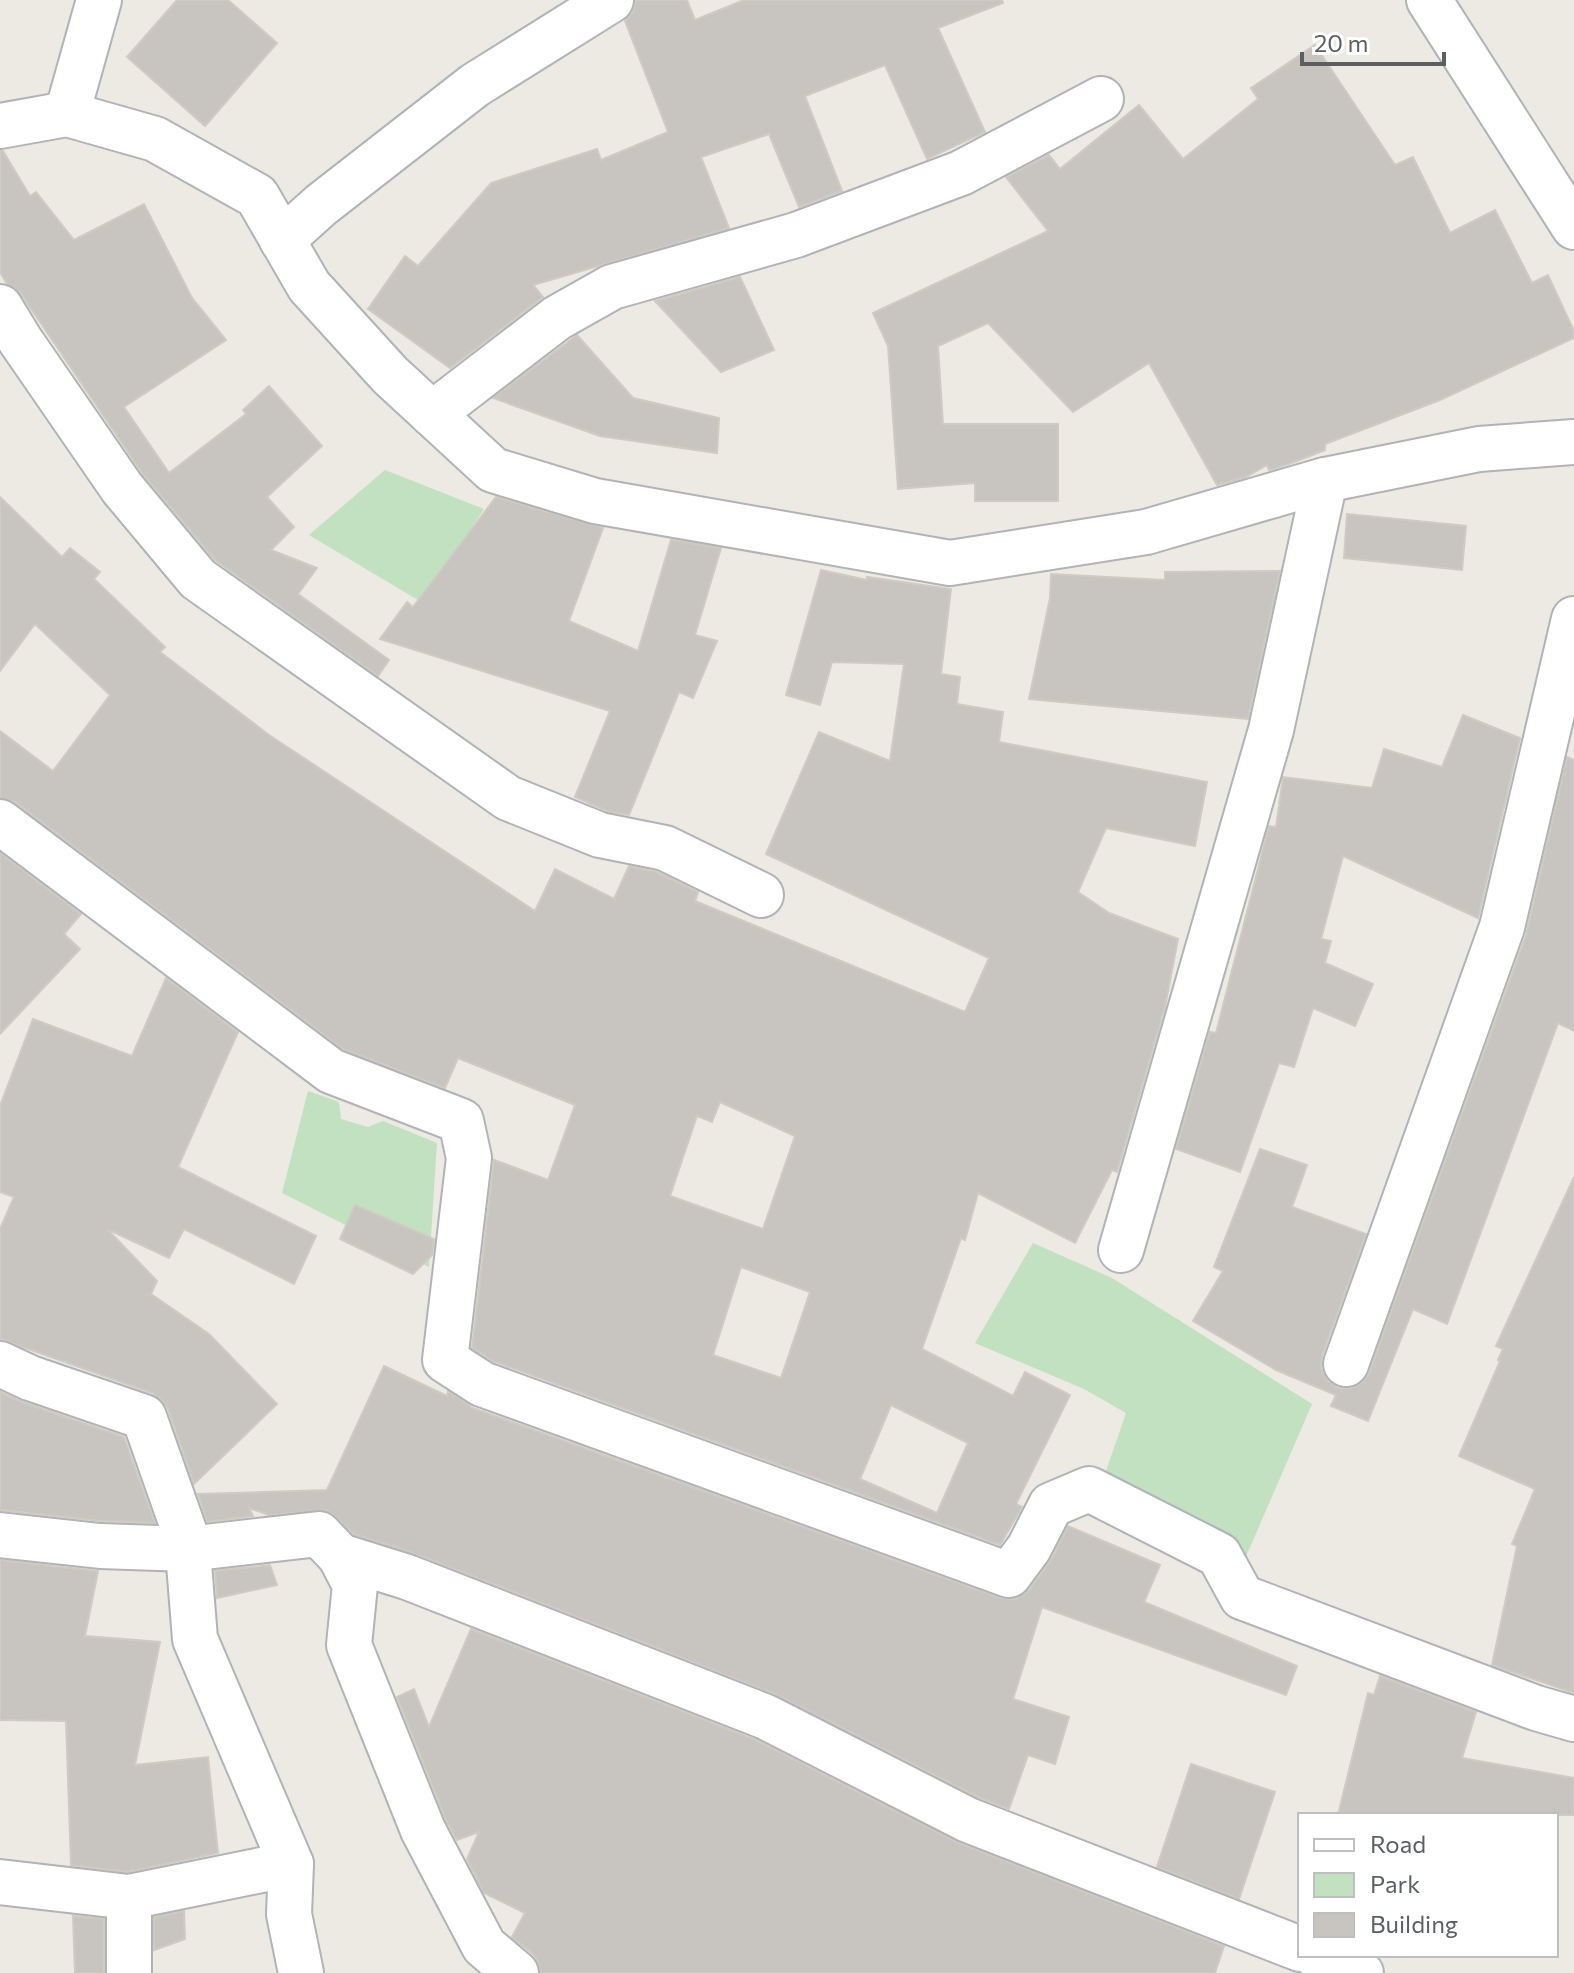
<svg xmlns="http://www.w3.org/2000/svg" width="1574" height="1973" font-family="Commissioner,sans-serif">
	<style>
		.green { fill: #c1e1c1 }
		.building { fill: #c8c5c0; stroke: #d0cbc2; stroke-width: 2; fill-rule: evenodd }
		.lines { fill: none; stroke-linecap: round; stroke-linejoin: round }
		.minor-casing { stroke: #b0b3b7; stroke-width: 48 }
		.minor { stroke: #fff; stroke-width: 44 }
	</style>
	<rect width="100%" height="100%" fill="#eceae3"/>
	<g class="green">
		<polygon points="385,470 484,509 423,603 309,535"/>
		<polygon points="308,1091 339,1102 341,1119 368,1127 383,1121 437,1143 429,1267 282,1193"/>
		<polygon points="1033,1243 1112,1278 1312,1404 1245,1559 1104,1486 1106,1471 1126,1413 1084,1389 975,1343"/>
	</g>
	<g class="building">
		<polygon points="177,0 228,0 277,43 205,126 127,57"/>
		<polygon points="636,0 687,0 695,20 744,0 1002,0 1003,3 938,28 985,132 927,159 885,65 805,96 842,191 799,207 769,134 701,157 729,228 533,285 543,297 450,368 368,309 405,256 418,266 491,183 597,149 601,160 668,132 625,21 633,12"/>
		<polygon points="1315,45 1395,165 1413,157 1450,233 1495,210 1532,283 1548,275 1574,331 1574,338 1440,400 1325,444 1325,450 1289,464 1269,470 1267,465 1246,477 1217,485 1149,363 1073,412 988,323 938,346 943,424 1058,424 1058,501 975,501 975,483 898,489 888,346 873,313 1048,231 1006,177 1049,155 1060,169 1139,105 1183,159 1258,99 1251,88"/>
		<polygon points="0,150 3,151 30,196 36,192 74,240 144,204 192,298 226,340 124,407 169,473 246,414 243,410 269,386 322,446 267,497 294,527 271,550 317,568 298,594 389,660 378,676 215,560 142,473 21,294 7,284 0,272"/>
		<polygon points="740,277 774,350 721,372 655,301"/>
		<polygon points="577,335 633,398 719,418 717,453 600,436 493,398"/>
		<path d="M0,497L62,557L70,548L100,572L94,579L165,647L160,652L269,735L535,911L555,869L614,899L629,866L657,872L698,892L695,901L965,1012L989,958L766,854L819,732L890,761L904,664L832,662L820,705L786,695L821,570L867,580V577L951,589L941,674L960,677L957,704L1003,712L999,742L1207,782L1195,846L1106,828L1078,892L1109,913L1178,939L1165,1007L1117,1172L1112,1170L1075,1243L978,1193L965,1240L961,1238L922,1349L1013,1396L1025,1372L1070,1395L1016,1504L1022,1507L1000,1545L493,1361L472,1348L494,1160L548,1180L575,1105L458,1058L445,1088L343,1049L15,802L0,798V731L53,771L110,695L35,624L0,671ZM720,1102L795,1136L763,1229L670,1196L697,1116L712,1122ZM741,1267L810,1292L781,1378L713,1355ZM891,1405L968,1443L937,1513L860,1479Z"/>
		<polygon points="496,497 603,528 569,621 638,651 671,540 721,548 695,635 717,641 693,698 679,692 629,815 610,812 575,797 610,711 380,639 407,602 413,607"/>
		<polygon points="1347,514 1466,526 1462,570 1344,558"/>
		<polygon points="1280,571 1248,719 1029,699 1050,598 1051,574 1165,580 1165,572"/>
		<polygon points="1463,715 1520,738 1478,918 1343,856 1321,939 1331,941 1325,963 1373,984 1355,1026 1313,1008 1294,1067 1279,1063 1240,1172 1176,1149 1210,1032 1216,1033 1269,826 1276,827 1283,777 1372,788 1384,749 1442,767"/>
		<polygon points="1567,757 1574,760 1574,1031 1558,1023 1447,1324 1413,1309 1368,1421 1331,1406 1336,1395 1276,1370 1193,1321 1223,1271 1214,1267 1260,1149 1307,1165 1292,1207 1366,1234 1322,1356 1321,1368 1328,1381 1338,1388 1351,1388 1363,1382 1369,1373 1526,935"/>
		<polygon points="0,853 81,914 64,934 80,949 0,1034"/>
		<polygon points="166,978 238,1032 178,1167 316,1236 294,1284 184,1229 169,1258 107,1229 157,1281 151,1294 209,1334 277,1404 194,1484 168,1409 161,1399 152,1393 0,1339 0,1229 14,1197 0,1192 0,1106 33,1019 132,1056"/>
		<polygon points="1574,1177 1574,1693 1492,1665 1517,1546 1512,1544 1535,1489 1459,1456 1500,1361 1498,1360 1503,1349 1496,1346"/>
		<polygon points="355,1205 434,1239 432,1255 413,1274 340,1239"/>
		<polygon points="384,1366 447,1396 448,1391 473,1408 1000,1598 1017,1599 1029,1590 1051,1560 1068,1526 1160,1565 1144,1602 1297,1666 1286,1695 1042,1607 1013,1699 1069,1717 1055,1764 1028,1755 1009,1809 978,1797 775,1694 416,1554 354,1534 327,1510 269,1515 249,1508 253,1516 207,1522 198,1494 327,1490"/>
		<polygon points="0,1392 22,1402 124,1437 155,1523 102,1521 0,1510"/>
		<polygon points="0,1560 98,1571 85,1636 160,1642 135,1765 208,1757 218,1853 128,1872 71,1865 66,1721 0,1720"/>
		<polygon points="270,1565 277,1585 217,1598 215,1571"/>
		<polygon points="471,1629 756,1740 959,1843 1224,1946 1215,1973 540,1973 539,1964 533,1954 512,1937 525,1913 484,1893 467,1859 479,1832 457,1840 446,1820 397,1697 414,1689 429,1727"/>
		<polygon points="1380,1676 1476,1712 1462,1758 1574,1778 1574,1815 1338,1815 1368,1693 1374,1695"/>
		<polygon points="1191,1764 1275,1792 1239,1899 1157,1867"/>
		<polygon points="184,1911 185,1939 154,1950 154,1917"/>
		<polygon points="73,1916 104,1919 104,1973 75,1973"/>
	</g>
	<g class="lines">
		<g class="minor-casing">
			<g id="minor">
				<polyline points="1429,0 1574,227"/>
				<polyline points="67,114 99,0"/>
				<polyline points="0,126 67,114 155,139 257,196 309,286 390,375 493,470 595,501 950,563 1146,532 1325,480 1479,449 1574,442"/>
				<polyline points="282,240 321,205 475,85 611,0"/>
				<polyline points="0,307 20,340 122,488 198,579 508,798 600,835 665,848 761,895"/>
				<polyline points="432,414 557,318 612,287 796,235 961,173 1101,99"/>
				<polyline points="0,822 331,1071 461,1121 469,1158 445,1360 482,1384 1009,1575 1029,1548 1051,1505 1089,1489 1219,1555 1242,1597 1536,1708 1574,1719"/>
				<polyline points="1121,1250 1271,730 1325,480"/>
				<polyline points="0,1364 30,1378 144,1417 187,1539 195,1639 291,1864 289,1914 301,1973"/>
				<polyline points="1346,1364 1502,927 1574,619"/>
				<polyline points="0,1535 100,1546 188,1549 319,1534 340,1556 407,1577 766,1717 968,1820 1300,1949"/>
				<polyline points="340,1556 355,1585 349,1645 423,1830 484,1946 516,1973"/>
				<polyline points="0,1882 129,1897 291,1864"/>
				<polyline points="1315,1955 1361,1973"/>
				<polyline points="129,1973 129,1897"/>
			</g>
		</g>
		<use href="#minor" class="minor"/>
	</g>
	<rect x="1298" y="1813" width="260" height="144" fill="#ffffff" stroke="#bdbfc0" stroke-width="2"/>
	<rect x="1314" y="1839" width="40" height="12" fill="#ffffff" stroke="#bdbfc0" stroke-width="2"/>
	<text x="1370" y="1853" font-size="24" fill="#5b5e62">Road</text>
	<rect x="1314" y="1873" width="40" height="24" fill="#c1e1c1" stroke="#bdbfc0" stroke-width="2"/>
	<text x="1370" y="1893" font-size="24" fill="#5b5e62">Park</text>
	<rect x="1314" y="1913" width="40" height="24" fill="#c8c5c0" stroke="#bdbfc0" stroke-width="2"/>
	<text x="1370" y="1933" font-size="24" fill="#5b5e62">Building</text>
	<path d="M1302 52v12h142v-12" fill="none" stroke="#5b5e62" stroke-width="4"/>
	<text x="1314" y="52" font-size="24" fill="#5b5e62" stroke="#ffffff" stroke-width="6" paint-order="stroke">20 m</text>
</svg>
